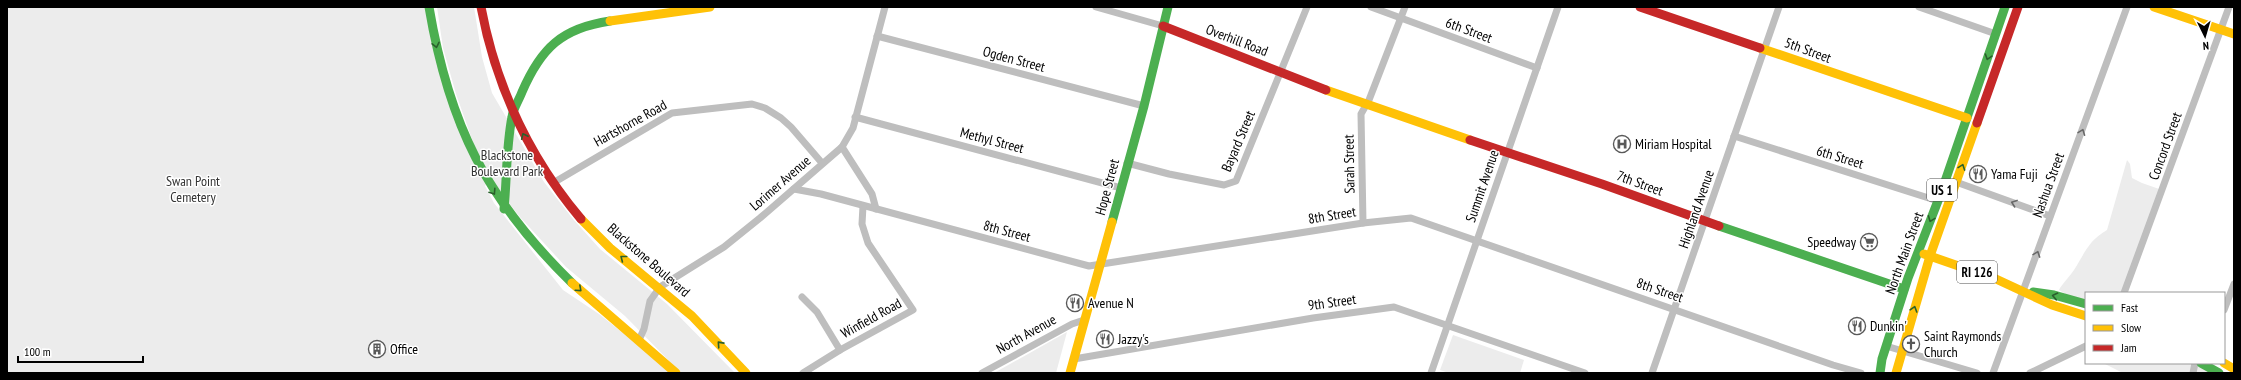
<svg xmlns="http://www.w3.org/2000/svg" width="2241" height="380" font-family="'PT Sans Narrow',sans-serif">
	<style>
		.green { fill: #ececec }
		.lines { fill: none; stroke-linecap: round; stroke-linejoin: round }
		.street { stroke: #bebebe; stroke-width: 7 }
		.fast { stroke: #4caf50; stroke-width: 9 }
		.slow { stroke: #ffc107; stroke-width: 9 }
		.jam { stroke: #c62828; stroke-width: 9 }
		.oneway { stroke: #2a602c }
		.oneway2 { stroke: #686868 }
		.labels { text-anchor: middle; dominant-baseline: central; stroke-width: 3; stroke-linejoin: round; paint-order: stroke }
		.shield { fill: #fff; stroke: #4c4c4c; stroke-width: 1 }
		.shield-label { font-size: 13px; font-weight: bold; fill: #000 }
		.street-label { font-size: 14px; fill: #000; stroke: #fff }
		.poi-label { font-size: 14px; fill: #000; stroke: #fff; text-anchor: start }
		.park-label { font-size: 14px; fill: #333; stroke: #fff }
	</style>
	<rect width="100%" height="100%" fill="#fff"/>
	<g class="green">
		<polygon points="7,7 427,7 441,70 487,182 485,186 494,203 563,290 599,314 673,373 7,373"/>
		<polygon points="437,7 474,7 482,57 492,93 544,182 573,219 600,249 667,304 735,373 681,373 625,316 566,267 519,216 489,177 474,145 456,94 443,48"/>
		<path d="M2127,160L2130,164L2132,178L2142,183L2162,190L2124,293H2086V303L2072,298L2059,290L2060,288C2064,282 2070,276 2074,270C2085,253 2088,241 2107,230Z"/>
		<polygon points="1067,332 1056,373 994,373"/>
		<polygon points="1453,335 1524,360 1520,373 1449,373 1440,370"/>
		<polygon points="2103,363 2198,363 2218,373 2123,373"/>
	</g>
	<g class="lines">
		<g class="street">
			<polyline points="1096,7 1163,26"/>
			<polyline points="1371,7 1537,68"/>
			<polyline points="1919,7 1996,34"/>
			<polyline points="877,36 1144,106"/>
			<polyline points="855,117 1121,188"/>
			<polyline points="1734,136 1938,201"/>
			<polyline points="842,147 872,194 876,209"/>
			<polyline points="1127,163 1169,174 1224,185 1236,181 1307,7"/>
			<polyline points="1956,182 2050,216"/>
			<polyline points="553,183 672,113 752,104 765,108 781,118 791,127 822,163"/>
			<polyline points="794,189 821,194 1089,266 1363,223 1411,218 1833,365 1861,373"/>
			<polyline points="1363,223 1361,114 1369,100 1405,7"/>
			<polyline points="2124,293 2229,7"/>
			<polyline points="802,297 817,312 840,350"/>
			<polyline points="2224,310 2234,284"/>
			<polyline points="639,340 644,329 650,301 660,287 724,247 760,218 842,147 853,128 885,7"/>
			<polyline points="1886,346 1977,373"/>
			<polyline points="1074,359 1313,318 1394,307 1585,373"/>
			<polyline points="803,373 840,350 913,310 868,243 862,224 863,206"/>
			<polyline points="982,373 1072,324 1084,320"/>
			<polyline points="1431,373 1558,7"/>
			<polyline points="1652,373 1779,7"/>
			<polyline points="1993,373 2127,7"/>
			<polyline points="2030,373 2086,346"/>
			<polyline points="2193,373 2195,363"/>
		</g>
		<g class="fast">
			<path d="M429,7C449,125 486,199 572,283"/>
			<path d="M504,209C507,179 506,147 512,117C513,109 519,100 522,92C541,48 562,28 610,21"/>
			<polyline points="1112,222 1144,106 1168,7"/>
			<polyline points="1719,226 1904,289"/>
			<polyline points="2033,292 2054,295 2086,304"/>
			<polyline points="2201,363 2219,373"/>
			<polyline points="1880,373 1882,359 1908,278 1941,193 2005,7"/>
		</g>
		<g class="slow">
			<polyline points="2154,7 2234,34"/>
			<polyline points="610,21 710,7"/>
			<polyline points="1760,48 1967,118"/>
			<polyline points="1326,90 1470,140"/>
			<polyline points="581,219 610,248 692,316 746,373"/>
			<polyline points="1924,254 1996,279 2052,305 2086,316"/>
			<polyline points="572,283 676,373"/>
			<polyline points="2224,363 2234,369"/>
			<polyline points="1070,373 1112,222"/>
			<polyline points="1896,373 1930,256 1977,123"/>
		</g>
		<g class="jam">
			<path d="M481,7C496,87 529,157 581,219"/>
			<polyline points="1640,7 1760,48"/>
			<polyline points="1163,26 1326,90"/>
			<polyline points="1977,123 2018,7"/>
			<polyline points="1470,140 1602,184 1719,226"/>
		</g>
	</g>
	<defs><path id="oneway-chevron" d="M-2-3.5L2.5 0L-2 3.5" fill="none" stroke-width="1.6" stroke-linecap="round" stroke-linejoin="round"/></defs>
	<g class="oneway">
		<use href="#oneway-chevron" transform="translate(436 45) rotate(78)"/>
		<use href="#oneway-chevron" transform="translate(1988 57) rotate(108)"/>
		<use href="#oneway-chevron" transform="translate(524 136) rotate(-115)"/>
		<use href="#oneway-chevron" transform="translate(1962 167) rotate(-70)"/>
		<use href="#oneway-chevron" transform="translate(493 192) rotate(57)"/>
		<use href="#oneway-chevron" transform="translate(1931 219) rotate(111)"/>
		<use href="#oneway-chevron" transform="translate(623 258) rotate(-142)"/>
		<use href="#oneway-chevron" transform="translate(579 289) rotate(42)"/>
		<use href="#oneway-chevron" transform="translate(2055 296) rotate(-168)"/>
		<use href="#oneway-chevron" transform="translate(1914 309) rotate(-73)"/>
		<use href="#oneway-chevron" transform="translate(720 344) rotate(-132)"/>
	</g>
	<g class="oneway2">
		<use href="#oneway-chevron" transform="translate(2082 132) rotate(-69)"/>
		<use href="#oneway-chevron" transform="translate(2014 203) rotate(-160)"/>
		<use href="#oneway-chevron" transform="translate(2037 254) rotate(-70)"/>
	</g>
	<defs>
		<g id="hospital-ring" transform="scale(0.9)"><circle r="9.5" fill="#fff" stroke="#595959" stroke-width="1.5"/><path d="M-5-5h3v3.5h4V-5h3V5h-3V1.5h-4V5h-3Z" fill="#595959"/></g>
		<g id="restaurant-ring" transform="scale(0.9)"><circle r="9.5" fill="#fff" stroke="#595959" stroke-width="1.5"/><path d="M-5-6h1v4h1v-4h1v4h1v-4h1v5L-1.5 .5V6h-2V.5L-5-1ZM5-6V6H3V1.5H1.5Q1.5-4 5-6Z" fill="#595959"/></g>
		<g id="supermarket-ring" transform="scale(0.9)"><circle r="9.5" fill="#fff" stroke="#595959" stroke-width="1.5"/><path d="M-6-5.5h2.5l.6 2H6L4.5 2H-2.5L-4.4-4H-6ZM-1.5 3.2a1.3 1.3 0 1 0 .1 0ZM3 3.2a1.3 1.3 0 1 0 .1 0Z" fill="#595959"/></g>
		<g id="church-ring" transform="scale(0.9)"><circle r="9.5" fill="#fff" stroke="#595959" stroke-width="1.5"/><path d="M-1.2-6h2.4v3.5h3.3v2.4h-3.3V6h-2.4V-.1h-3.3v-2.4h3.3Z" fill="#595959"/></g>
		<g id="building-ring" transform="scale(0.9)"><circle r="9.5" fill="#fff" stroke="#595959" stroke-width="1.5"/><path d="M-4-6H4V6H1V3H-1V6H-4ZM-2.5-4.3h1.7v1.8h-1.7ZM.8-4.3h1.7v1.8H.8ZM-2.5-1h1.7V.8h-1.7ZM.8-1h1.7V.8H.8Z" fill="#595959"/></g>
	</defs>
	<g fill-rule="evenodd">
		<use href="#hospital-ring" x="1622" y="144"/>
		<use href="#restaurant-ring" x="1978" y="174"/>
		<use href="#supermarket-ring" x="1869" y="242"/>
		<use href="#restaurant-ring" x="1075" y="303"/>
		<use href="#restaurant-ring" x="1857" y="326"/>
		<use href="#restaurant-ring" x="1105" y="339"/>
		<use href="#church-ring" x="1911" y="344"/>
		<use href="#building-ring" x="377" y="349"/>
	</g>
	<g class="labels">
		<g class="shield">
			<rect x="1927" y="179" width="30" height="22" rx="3"/>
			<rect x="1957" y="261" width="40" height="22" rx="3"/>
		</g>
		<g class="shield-label">
			<text x="1942" y="190">US 1</text>
			<text x="1977" y="272">RI 126</text>
		</g>
		<g class="street-label">
			<text transform="translate(1469 30) rotate(20)">6th Street</text>
			<text transform="translate(1237 40) rotate(21)">Overhill Road</text>
			<text transform="translate(1808 50) rotate(20)">5th Street</text>
			<text transform="translate(1014 59) rotate(15)">Ogden Street</text>
			<text transform="translate(630 123) rotate(-29)">Hartshorne Road</text>
			<text transform="translate(992 140) rotate(15)">Methyl Street</text>
			<text transform="translate(1238 141) rotate(-67)">Bayard Street</text>
			<text transform="translate(2165 146) rotate(-70)">Concord Street</text>
			<text transform="translate(1840 157) rotate(17)">6th Street</text>
			<text transform="translate(1349 164) rotate(-91)">Sarah Street</text>
			<text transform="translate(780 183) rotate(-41)">Lorimer Avenue</text>
			<text transform="translate(1640 183) rotate(20)">7th Street</text>
			<text transform="translate(2048 185) rotate(-70)">Nashua Street</text>
			<text transform="translate(1482 186) rotate(-71)">Summit Avenue</text>
			<text transform="translate(1107 187) rotate(-75)">Hope Street</text>
			<text transform="translate(1696 209) rotate(-71)">Highland Avenue</text>
			<text transform="translate(1332 215) rotate(-9)">8th Street</text>
			<text transform="translate(1007 231) rotate(15)">8th Street</text>
			<text transform="translate(1904 253) rotate(-70)">North Main Street</text>
			<text transform="translate(649 260) rotate(41)">Blackstone Boulevard</text>
			<text transform="translate(1660 290) rotate(19)">8th Street</text>
			<text transform="translate(1332 302) rotate(-8)">9th Street</text>
			<text transform="translate(871 318) rotate(-29)">Winfield Road</text>
			<text transform="translate(1026 334) rotate(-29)">North Avenue</text>
		</g>
		<g class="poi-label">
			<text x="1635" y="144">Miriam Hospital</text>
			<text x="1991" y="174">Yama Fuji</text>
			<text x="1856" y="242" text-anchor="end">Speedway</text>
			<text x="1088" y="303">Avenue N</text>
			<text x="1870" y="326">Dunkin'</text>
			<text x="1924" y="336">Saint Raymonds<tspan x="1924" dy="16">Church</tspan></text>
			<text x="1118" y="339">Jazzy's</text>
			<text x="390" y="349">Office</text>
		</g>
		<g class="park-label">
			<text x="507" y="155">Blackstone<tspan x="507" dy="16">Boulevard Park</tspan></text>
			<text x="193" y="181">Swan Point<tspan x="193" dy="16">Cemetery</tspan></text>
		</g>
	</g>
	<rect width="2241" height="380" fill="none" stroke="#000000" stroke-width="16"/>
	<rect x="2085" y="292" width="140" height="72" fill="#ffffff" stroke="#999999"/>
	<rect x="2093" y="305" width="20" height="6" fill="#4caf50" stroke="#999999"/>
	<text x="2121" y="312" font-size="12" fill="#000000">Fast</text>
	<rect x="2093" y="325" width="20" height="6" fill="#ffc107" stroke="#999999"/>
	<text x="2121" y="332" font-size="12" fill="#000000">Slow</text>
	<rect x="2093" y="345" width="20" height="6" fill="#c62828" stroke="#999999"/>
	<text x="2121" y="352" font-size="12" fill="#000000">Jam</text>
	<g transform="translate(2205 36) rotate(175)" stroke="#ffffff" stroke-width="3" paint-order="stroke">
	<path d="M0-3L7 15L0 10L-7 15Z" fill="#000000"/>
	<text y="-6" font-size="11" font-weight="bold" text-anchor="middle" fill="#000000">N</text>
	</g>
	<path d="M18 356v6h125v-6" fill="none" stroke="#000000" stroke-width="2"/>
	<text x="24" y="356" font-size="12" fill="#000000" stroke="#ffffff" stroke-width="3" paint-order="stroke">100 m</text>
</svg>
